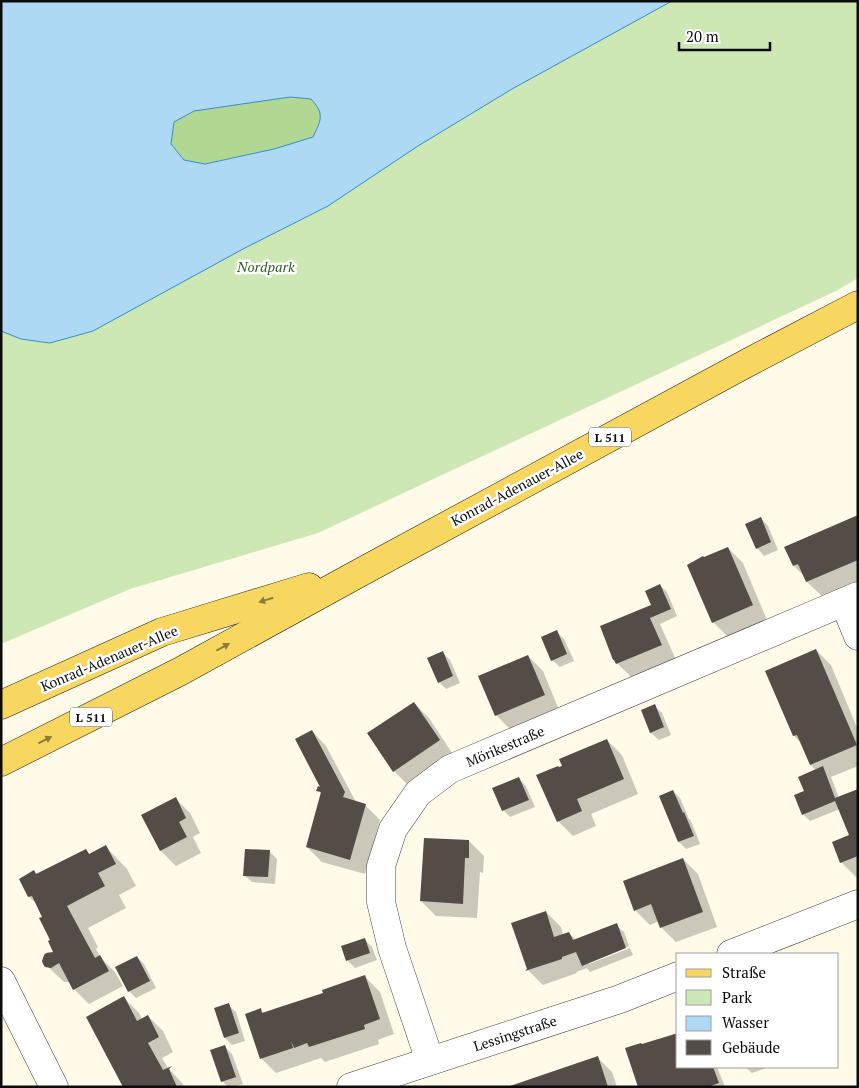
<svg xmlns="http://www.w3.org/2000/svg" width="859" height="1088" font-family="'PT Serif',serif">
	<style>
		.green { fill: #cde8b4 }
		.forest { fill: #b0d893 }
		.water { fill: #aed9f5; stroke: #368ccb; fill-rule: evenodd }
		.shadow { fill: #0003 }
		.building { fill: #534c47 }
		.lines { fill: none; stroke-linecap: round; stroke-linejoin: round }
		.street-casing { stroke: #3e3e3e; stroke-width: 29 }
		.primary-casing { stroke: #1c1c1c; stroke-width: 29 }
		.street { stroke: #fff; stroke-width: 28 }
		.primary { stroke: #f7d760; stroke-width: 28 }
		.oneway { fill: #8d7b3a }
		.labels { text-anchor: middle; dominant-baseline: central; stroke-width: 5; stroke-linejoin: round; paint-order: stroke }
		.shield { fill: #fff; stroke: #545454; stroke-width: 1 }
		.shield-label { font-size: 12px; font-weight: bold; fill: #0b0b0b }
		.park-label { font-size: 14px; font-style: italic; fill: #29611d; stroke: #fff }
		.street-label { font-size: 14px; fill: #0b0b0b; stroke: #fff }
	</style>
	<rect width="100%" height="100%" fill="#fffbe8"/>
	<polygon class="green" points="1,1 858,1 858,278 836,291 318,533 130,589 1,644"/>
	<path class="forest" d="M290,97L311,99C325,114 321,119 313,137L274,149L204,164L184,160L171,144L174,122L194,111Z"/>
	<path class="water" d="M1,1H672L512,89L418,146L328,206L243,249L93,331L50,343L21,339L1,331ZM290,97L311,99C325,114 321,120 313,137L274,149L205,164L184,160L171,144L174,122L194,111Z"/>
	<g class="shadow">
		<polygon points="858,516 858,581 822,596 807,582 805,577 794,566"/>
		<polygon points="761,518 768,526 778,550 764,556 757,548"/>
		<polygon points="728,548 743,563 767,620 728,637 713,622"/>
		<polygon points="660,585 667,592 677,616 660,624 676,660 632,678 617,663 653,605"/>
		<polygon points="557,632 564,639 574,661 560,667 552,660"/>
		<polygon points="816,650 831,665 858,730 858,766 831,777 839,798 858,790 858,877 856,877 841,862 851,835 840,809 810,821 803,814 805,792 816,771 811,765 802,744 794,736"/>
		<polygon points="442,652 450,660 460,683 446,689 439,682"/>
		<polygon points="528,656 543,671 559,710 511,730 496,715"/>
		<polygon points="414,703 429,718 454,756 409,786 394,771"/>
		<polygon points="654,706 662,713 671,735 659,740 651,733 642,711"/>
		<polygon points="312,731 326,746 356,802 365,805 380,820 365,874 322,862 307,847 322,795 318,790 322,788"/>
		<polygon points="607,740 622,755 638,794 591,814 596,826 573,836 558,821 559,769"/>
		<polygon points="519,779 526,786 535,807 510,817 503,810"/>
		<polygon points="673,791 680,798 689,819 691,821 700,844 686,849 679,842 660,796"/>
		<polygon points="175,798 190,813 200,833 193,837 201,853 176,866 161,851 142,815"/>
		<polygon points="469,841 484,856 483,873 480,872 477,918 436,916 421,901"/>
		<polygon points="106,847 127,869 136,886 119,895 126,908 88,928 98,947 96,949 100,957 115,972 123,986 89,1004 74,989 70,982 64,982 44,963 55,952 52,940 44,917 38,905 29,897 20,879 34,872 37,875 86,850 90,855"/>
		<polygon points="270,852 277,859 275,884 252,882 244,875"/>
		<polygon points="683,859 698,874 717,927 676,942 661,927 659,921 650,925 635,910"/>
		<polygon points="546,912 561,927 563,935 569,933 576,940 616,925 624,932 629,946 589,961 589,964 630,948 633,955 590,972 587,968 576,972 577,973 543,985 528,970"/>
		<polygon points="365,940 372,947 377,960 355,968 348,961 343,947"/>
		<polygon points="137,957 144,964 156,988 136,998 129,991"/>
		<polygon points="365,977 380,992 394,1034 378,1040 379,1044 325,1062 321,1058 276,1073 261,1058 260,1010 264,1013 325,994"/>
		<polygon points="124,998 139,1013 142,1019 148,1016 163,1031 173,1052 162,1058 168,1068 183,1084 184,1087 124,1087"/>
		<polygon points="228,1005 236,1012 245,1041 232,1045 225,1038"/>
		<polygon points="225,1047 232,1054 243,1084 234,1087 228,1087 222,1081"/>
		<polygon points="597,1057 612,1072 617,1087 513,1087"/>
		<polygon points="678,1067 717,1067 725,1087 639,1087"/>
		<polygon points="745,1067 769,1067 752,1073"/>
	</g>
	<g class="building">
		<polygon points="858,515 858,560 806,582 798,564 793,566 784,547"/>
		<polygon points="761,517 771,542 756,549 745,524"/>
		<polygon points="728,547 753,605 712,623 687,565 703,556 704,557"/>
		<polygon points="660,584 671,609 650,618 662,645 616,664 614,660 613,660 600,626 651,605 645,591"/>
		<polygon points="557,630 567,654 551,661 541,637"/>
		<polygon points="816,649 857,745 810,765 797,735 793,736 765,671"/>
		<polygon points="443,651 453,676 438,683 427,658"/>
		<polygon points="528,655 545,695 495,716 478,676"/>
		<polygon points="414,702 440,740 393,772 367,733"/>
		<polygon points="655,704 664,727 650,733 641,710"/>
		<polygon points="312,730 345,792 343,797 366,804 350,860 306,847 321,792 316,791 318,786 320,787 295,739"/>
		<polygon points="607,739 624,779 577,799 582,811 557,822 536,775 558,766 559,767 562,766 559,759"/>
		<polygon points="823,766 835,798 858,789 858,856 840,863 832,842 849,835 835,801 802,815 794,795 804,791 798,777"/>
		<polygon points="519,777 529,800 502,811 492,788"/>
		<polygon points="673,790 683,813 684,812 694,836 678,842 659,796"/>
		<polygon points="176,797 186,818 179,822 187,837 160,851 141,815"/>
		<polygon points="424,838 469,840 469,858 465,858 463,904 420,901"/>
		<polygon points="106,845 116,864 98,873 105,886 67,906 95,958 100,955 109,971 73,990 59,963 51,968 45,967 43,964 42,961 44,955 46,953 53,952 48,941 50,940 39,918 42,917 32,896 28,897 19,879 34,870 36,874 86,849 89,854"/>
		<polygon points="245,849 270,850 268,877 243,876"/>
		<polygon points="683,858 703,912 660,928 651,904 634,911 623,881"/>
		<polygon points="546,911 554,937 569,932 573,940 617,923 626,948 582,966 576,952 562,957 562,959 525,971 527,969 511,923"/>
		<polygon points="365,938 370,953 346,961 341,946"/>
		<polygon points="137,956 150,981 128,992 115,967"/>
		<polygon points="365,975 380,1019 364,1025 365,1029 309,1047 307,1043 294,1048 291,1041 293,1048 260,1059 245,1014 261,1008 262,1013 280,1007 323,993 322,990"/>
		<polygon points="124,996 137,1021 148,1015 159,1037 148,1043 163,1070 172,1066 169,1069 177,1087 123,1087 86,1017"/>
		<polygon points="229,1003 239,1033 224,1038 214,1008"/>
		<polygon points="678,1033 678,1067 713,1067 719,1083 708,1087 638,1087 625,1048 641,1043 642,1044"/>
		<polygon points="225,1045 236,1077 221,1082 210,1050"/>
		<polygon points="598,1056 608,1087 510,1087 510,1086"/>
	</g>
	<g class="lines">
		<g class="street-casing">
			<g id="street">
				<polyline points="844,602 858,636"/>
				<polyline points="731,954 858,904"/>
				<polyline points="1,981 54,1087"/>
				<polyline points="430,1061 392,948 381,902 381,866 393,829 418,793 450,769 858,596"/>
				<polyline points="351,1087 620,999 678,976"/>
			</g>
		</g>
		<g class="primary-casing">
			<g id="primary">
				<polyline points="1,705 162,632 309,587"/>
				<polyline points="1,762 181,671 363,571 749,362 858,305"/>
			</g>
		</g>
		<use href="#street" class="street"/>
		<use href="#primary" class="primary"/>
	</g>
	<defs><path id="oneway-solid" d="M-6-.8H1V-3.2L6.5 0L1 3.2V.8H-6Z" transform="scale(1.25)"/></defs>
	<g class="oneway">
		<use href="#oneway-solid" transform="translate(266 600) rotate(163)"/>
		<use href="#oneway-solid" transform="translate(223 647) rotate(-29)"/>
		<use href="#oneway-solid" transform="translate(45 740) rotate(-27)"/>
	</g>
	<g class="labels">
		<g class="shield">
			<rect x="589" y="427.5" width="42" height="19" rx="4"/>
			<rect x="70" y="707.5" width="42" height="19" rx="4"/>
		</g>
		<g class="shield-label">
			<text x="610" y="437">L 511</text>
			<text x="91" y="717">L 511</text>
		</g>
		<g class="park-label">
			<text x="266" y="266">Nordpark</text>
		</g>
		<g class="street-label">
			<text transform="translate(517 487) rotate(-28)">Konrad-Adenauer-Allee</text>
			<text transform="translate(109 658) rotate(-23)">Konrad-Adenauer-Allee</text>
			<text transform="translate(505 746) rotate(-23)">Mörikestraße</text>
			<text transform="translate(515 1033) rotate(-18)">Lessingstraße</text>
		</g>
	</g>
	<rect width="859" height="1088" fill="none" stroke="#0b0b0b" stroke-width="5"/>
	<rect x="676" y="953" width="162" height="115" fill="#ffffff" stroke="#9d9d9d"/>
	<rect x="686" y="969" width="25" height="8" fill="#f7d760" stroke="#9d9d9d"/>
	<text x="722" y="978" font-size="15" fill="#0b0b0b">Straße</text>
	<rect x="686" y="990" width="25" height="15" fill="#cde8b4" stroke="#9d9d9d"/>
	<text x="722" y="1003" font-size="15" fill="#0b0b0b">Park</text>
	<rect x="686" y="1016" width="25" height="15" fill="#aed9f5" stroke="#9d9d9d"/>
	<text x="722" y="1028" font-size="15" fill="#0b0b0b">Wasser</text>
	<rect x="686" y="1040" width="25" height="15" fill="#534c47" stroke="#9d9d9d"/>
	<text x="722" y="1053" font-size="15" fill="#0b0b0b">Gebäude</text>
	<path d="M679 42v8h91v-8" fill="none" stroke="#0b0b0b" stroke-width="2.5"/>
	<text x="686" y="42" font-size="15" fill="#0b0b0b" stroke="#ffffff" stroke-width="4" paint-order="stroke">20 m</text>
</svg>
